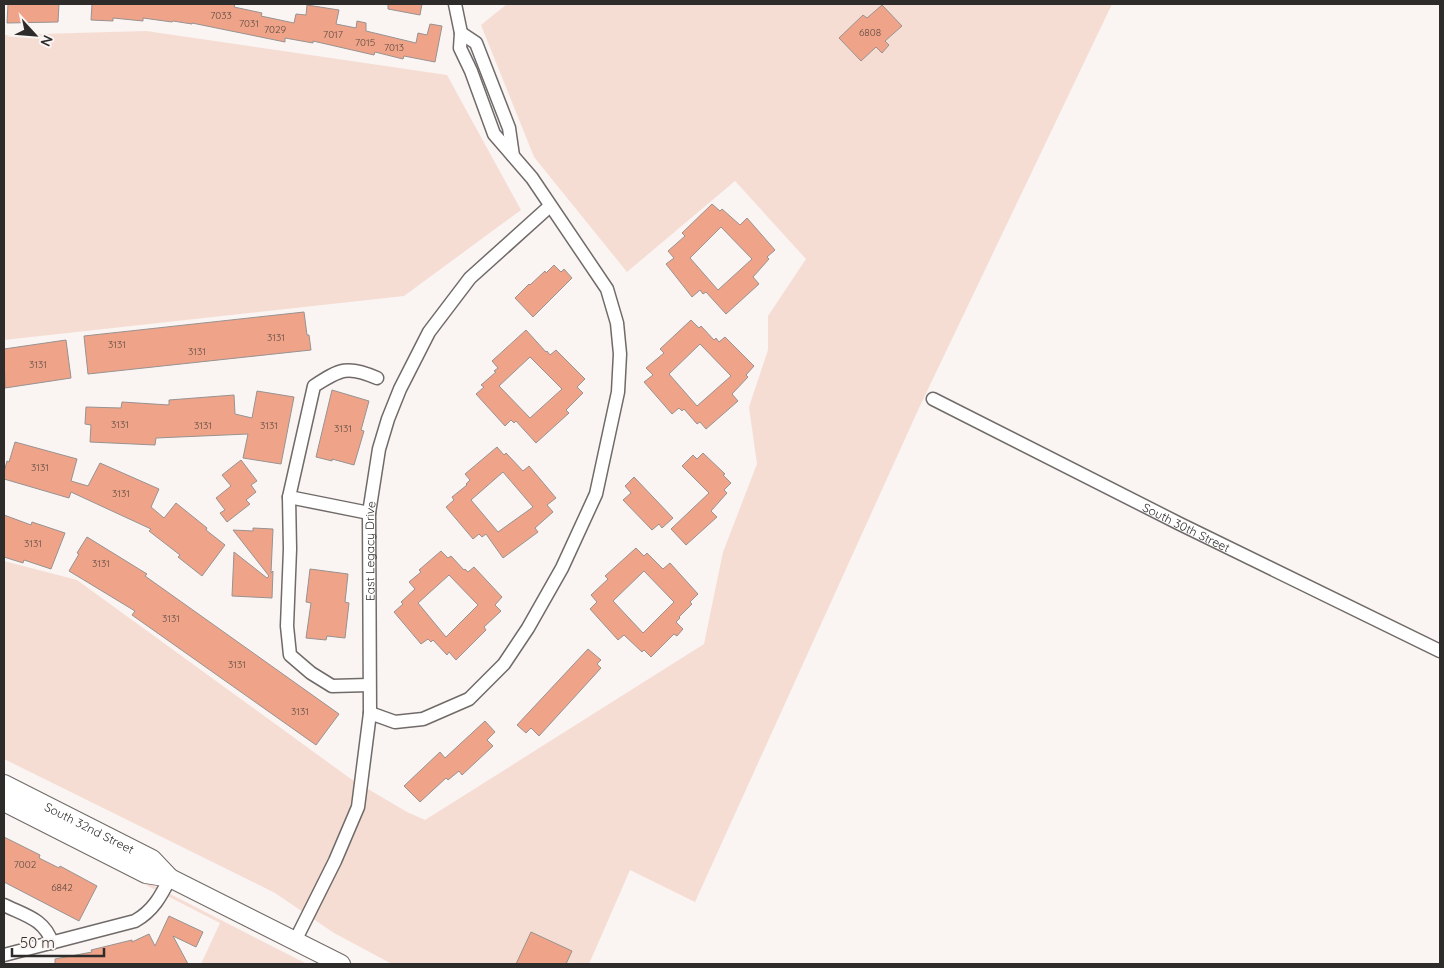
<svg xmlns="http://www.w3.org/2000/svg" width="1444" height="968" font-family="Quicksand,sans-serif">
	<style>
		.green { fill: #f6ddd4 }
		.building { fill: #efa489; stroke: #989291; fill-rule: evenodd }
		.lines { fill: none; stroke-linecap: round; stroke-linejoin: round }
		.minor-casing { stroke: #706b69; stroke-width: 15 }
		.secondary-casing { stroke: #706b69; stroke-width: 20 }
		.minor { stroke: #fff; stroke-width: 12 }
		.secondary { stroke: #fff; stroke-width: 18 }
		.labels { text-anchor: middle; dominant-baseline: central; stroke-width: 4; stroke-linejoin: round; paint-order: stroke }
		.number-label { font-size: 10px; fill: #5e4a42 }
		.street-label { font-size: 12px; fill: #2e2c2b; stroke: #faf4f2 }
	</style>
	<rect width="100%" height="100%" fill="#faf4f2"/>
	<g class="green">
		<polygon points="507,4 1112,4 919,408 695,902 630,870 589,964 392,964 334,933 275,893 4,759 4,561 77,580 351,779 407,812 425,820 704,644 723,552 757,464 749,407 768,350 768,316 806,259 735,181 627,272 534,157 481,25"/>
		<polygon points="146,31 447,75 521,210 404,296 4,340 4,35"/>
		<polygon points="4,809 307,964 201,964 220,923 4,812"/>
	</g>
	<g class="building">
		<polygon points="8,4 59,4 58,22 7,23"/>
		<polygon points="92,4 235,4 234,7 262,13 261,16 294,23 296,14 306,15 307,5 339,10 336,24 356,28 357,21 366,23 366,31 416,43 418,33 427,35 430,24 442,26 435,62 404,56 403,59 375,52 374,55 313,41 313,43 285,38 285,42 192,23 192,24 173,21 172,22 143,18 143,21 113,18 113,21 91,20"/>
		<polygon points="388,4 422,4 420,15 388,9"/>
		<polygon points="882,5 902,26 885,41 889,45 882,53 876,47 861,61 839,38 863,15 867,18"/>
		<path d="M712,204L720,211L722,209L740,225L747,218L775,250L767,257L769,259L753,277L759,284L726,314L706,292L703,294L700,290L692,297L666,264L674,258L668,251L685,236L682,233ZM721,227L752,259L718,290L690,258Z"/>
		<polygon points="554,265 561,272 564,269 572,278 533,317 515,298 529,284 530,285 545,271 546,273"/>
		<polygon points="304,312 307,335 309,335 311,350 88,374 84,336"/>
		<path d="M691,320L699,328L701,326L714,340L716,338L719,342L725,337L754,366L746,375L748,377L732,394L738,401L706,429L700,422L697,424L684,409L682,411L679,408L672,414L644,382L653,375L646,368L664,353L660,349ZM700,344L731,376L697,406L669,374Z"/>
		<path d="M526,330L546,352L547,351L550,355L556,350L585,379L577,387L583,393L566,410L569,413L536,443L516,421L514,423L511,420L505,426L476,394L484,387L481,385L496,372L494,371L498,368L492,361ZM530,357L562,389L530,418L499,386Z"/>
		<polygon points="66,340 71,378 5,388 4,349"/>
		<polygon points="332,390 369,401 361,430 364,431 354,465 332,459 332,461 316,457"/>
		<polygon points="257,391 294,397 281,464 243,458 248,434 156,438 155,445 90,442 91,425 85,424 86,407 121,408 122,402 169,405 169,400 234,395 235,414 252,418"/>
		<polygon points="15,442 77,459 71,481 88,486 100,463 159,489 151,507 164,518 176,503 207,528 206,530 225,545 202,576 178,557 180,555 149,531 151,529 71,492 69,498 4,479 4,472 7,461 9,462"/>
		<path d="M497,447L504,455L506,453L523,471L529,466L556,498L547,505L553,512L535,528L538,532L503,558L486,534L482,537L479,534L473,539L446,507L454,500L452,497L467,485L466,484L470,480L465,474ZM503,472L533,507L498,532L471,500Z"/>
		<polygon points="703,453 725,474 723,475 731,483 724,490 727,493 711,511 717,517 686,545 671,529 709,493 682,466 693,455 697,459"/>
		<polygon points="241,460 257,481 251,485 256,492 246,500 250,504 227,522 220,513 225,510 216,498 231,486 222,475"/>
		<polygon points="634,477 673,518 662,528 659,524 652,530 623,500 631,493 625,486"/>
		<polygon points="4,515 31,525 32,522 65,533 51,569 24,560 23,563 4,557"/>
		<polygon points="253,528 273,529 271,573 273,571 272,598 232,596 234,552 267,578 269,576 233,530 253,531"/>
		<polygon points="87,537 147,574 145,576 339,714 316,745 132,615 135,611 69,571 79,554 77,553"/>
		<path d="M636,548L644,556L647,553L663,569L670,563L698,594L690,602L692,604L679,617L680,618L676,622L683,629L677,636L674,634L651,657L644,650L642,652L624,635L618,640L590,609L597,602L591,595L608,579L605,576ZM644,571L674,602L643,633L613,601Z"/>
		<path d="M441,551L448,558L451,556L464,570L465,569L468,572L474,567L502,597L495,605L501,611L484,627L486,630L456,660L449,652L447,655L433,640L431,642L428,639L421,644L394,612L403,604L401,602L415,589L409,582L421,572L419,570ZM449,575L478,605L446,637L418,603Z"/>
		<polygon points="310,569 348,574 345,602 349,603 345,638 327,636 326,640 306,638 311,603 306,602"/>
		<polygon points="588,649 601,660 597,664 601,668 539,736 531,728 526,733 517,725"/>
		<polygon points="485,721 495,732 487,740 493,746 462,775 459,771 448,780 446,778 420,802 404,786 440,752 445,758"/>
		<polygon points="4,837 40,855 39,858 59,868 60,866 97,886 79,921 4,882"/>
		<polygon points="169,916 203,932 196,947 173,936 188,964 55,964 55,959 92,952 91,950 132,940 132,942 149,934 155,946"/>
		<polygon points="531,932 572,951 566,964 516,964"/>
	</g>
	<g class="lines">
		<g class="minor-casing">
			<g id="minor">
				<polyline points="461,33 476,43 509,128 513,156"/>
				<path id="s1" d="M933,399L1180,524L1440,651"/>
				<polyline points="289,497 369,513"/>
				<path d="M369,685L332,686L311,673L290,655L287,626L290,549L289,497L314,386C340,369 348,365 377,378"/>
				<polyline points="370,713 395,722 423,719 469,699 504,664 528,628 562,568 596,494 618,392 620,354 617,323 607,289 532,178 494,134 471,71 460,48 461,33 455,4"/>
				<path d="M4,905C24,915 45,919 52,943"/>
				<path id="s2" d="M295,941L335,861L358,807L370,713L369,513L379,449L388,419L400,389L429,332L470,278L550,206"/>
				<path d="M4,955L135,921C153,911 161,896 170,878"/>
			</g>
		</g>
		<g class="secondary-casing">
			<g id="secondary">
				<path id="s3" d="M4,784L152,859L170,878"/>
				<polyline points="4,802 146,874 170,878 341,964"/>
			</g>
		</g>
		<use href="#minor" class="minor"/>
		<use href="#secondary" class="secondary"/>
	</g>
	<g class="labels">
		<g class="number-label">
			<text x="221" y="15">7033</text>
			<text x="249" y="23">7031</text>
			<text x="275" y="29">7029</text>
			<text x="870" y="32">6808</text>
			<text x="333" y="34">7017</text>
			<text x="365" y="42">7015</text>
			<text x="394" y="47">7013</text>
			<text x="276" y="337">3131</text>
			<text x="117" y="344">3131</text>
			<text x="197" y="351">3131</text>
			<text x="38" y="364">3131</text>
			<text x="120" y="424">3131</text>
			<text x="203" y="425">3131</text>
			<text x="269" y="425">3131</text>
			<text x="343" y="428">3131</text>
			<text x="40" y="467">3131</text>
			<text x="121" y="493">3131</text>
			<text x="33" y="543">3131</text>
			<text x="101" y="563">3131</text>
			<text x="171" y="618">3131</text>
			<text x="237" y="664">3131</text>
			<text x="300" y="711">3131</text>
			<text x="25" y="864">7002</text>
			<text x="62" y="887">6842</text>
		</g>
		<g class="street-label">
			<text stroke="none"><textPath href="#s1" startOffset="284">South 30th Street</textPath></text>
			<text stroke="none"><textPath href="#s2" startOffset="405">East Legacy Drive</textPath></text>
			<text stroke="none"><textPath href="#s3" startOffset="96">South 32nd Street</textPath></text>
		</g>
	</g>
	<rect width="1444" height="968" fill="none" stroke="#2e2c2b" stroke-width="10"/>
	<g transform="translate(35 35) rotate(116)" stroke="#faf4f2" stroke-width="4" paint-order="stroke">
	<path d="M0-4L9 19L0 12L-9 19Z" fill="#2e2c2b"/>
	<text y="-8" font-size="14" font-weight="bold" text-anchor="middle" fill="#2e2c2b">N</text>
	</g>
	<path d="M12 948v8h92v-8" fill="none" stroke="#2e2c2b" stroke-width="2.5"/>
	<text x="20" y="948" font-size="15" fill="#2e2c2b" stroke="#faf4f2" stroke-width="4" paint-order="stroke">50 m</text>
</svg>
